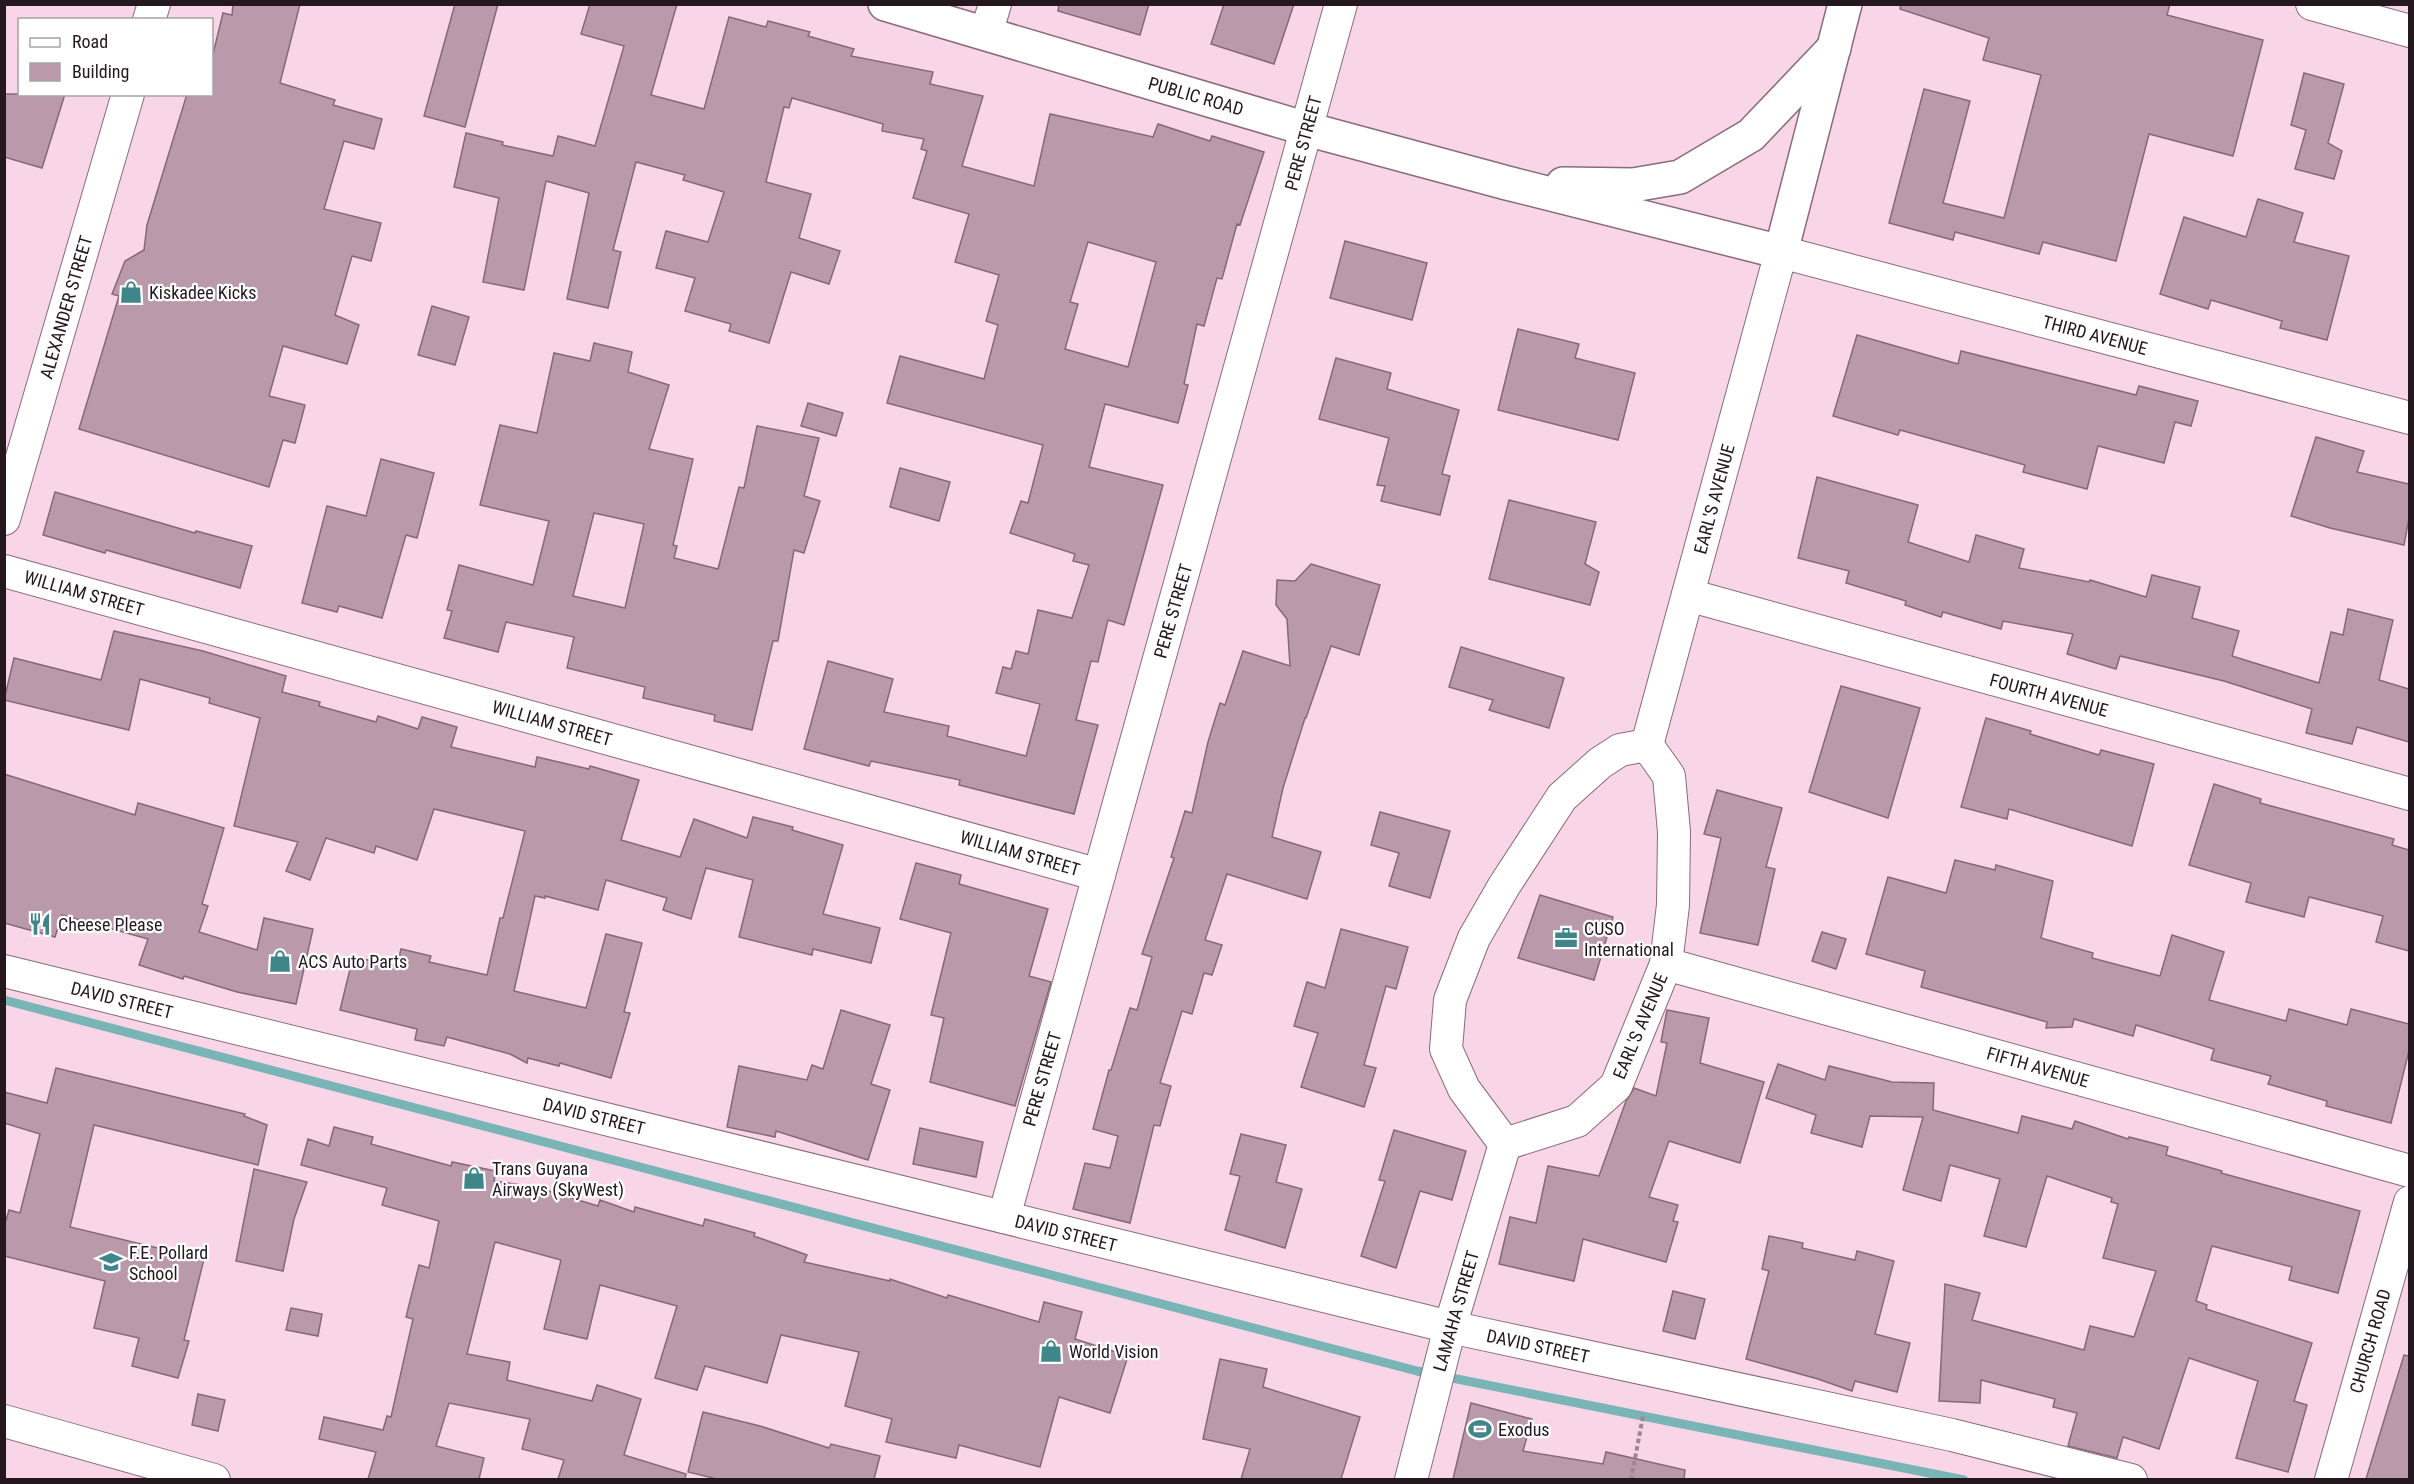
<svg xmlns="http://www.w3.org/2000/svg" width="2414" height="1484" font-family="'Roboto Condensed',sans-serif">
	<style>
		.lines { fill: none; stroke-linecap: round; stroke-linejoin: round }
		.stream { stroke: #79b4b6; stroke-width: 9 }
		.building { fill: #ba9aaa; stroke: #866978; stroke-width: 1.5; fill-rule: evenodd }
		.minor-casing { stroke: #896b7b; stroke-width: 34 }
		.major-casing { stroke: #896b7b; stroke-width: 36 }
		.path { stroke: #9e8693; stroke-width: 4; stroke-dasharray: 4.5 3; stroke-linecap: butt }
		.minor { stroke: #fff; stroke-width: 32 }
		.major { stroke: #fff; stroke-width: 33 }
		.labels { text-anchor: middle; dominant-baseline: central; stroke-width: 4.5; stroke-linejoin: round; paint-order: stroke }
		.street-label { font-size: 18px; fill: #24181e; stroke: #fff }
		.poi-label { font-size: 18px; fill: #24181e; stroke: #fff; text-anchor: start }
	</style>
	<rect width="100%" height="100%" fill="#f8d6e8"/>
	<g class="lines">
		<polyline class="stream" points="4,1000 1417,1371 1964,1480"/>
	</g>
	<g class="building">
		<polygon points="233,4 300,4 280,83 335,100 333,105 382,119 374,149 344,141 324,209 381,223 371,261 352,256 335,315 359,325 347,364 283,346 269,396 305,405 295,443 283,440 269,487 79,429 119,296 112,294 125,261 144,250 147,225 187,94 212,94 212,58 223,13 232,15"/>
		<polygon points="455,4 498,4 465,127 424,116"/>
		<path d="M590,4H677L651,95L704,109L729,17L766,27L768,21L810,32L808,36L854,49L851,56L933,72L930,84L983,96L962,166L1034,186L1050,114L1153,137L1158,124L1210,141L1212,136L1264,152L1240,225L1237,224L1222,279L1217,278L1204,326L1197,324L1184,384L1188,385L1178,423L1105,404L1089,467L1163,485L1124,625L1108,620L1098,662L1091,661L1076,720L1098,725L1074,814L959,785L960,780L871,761L869,766L804,749L828,661L893,679L884,712L949,726L947,736L1026,756L1040,704L996,693L1003,667L1011,669L1016,651L1028,654L1038,610L1072,618L1089,565L1073,561L1075,554L1010,533L1021,501L1028,503L1043,445L887,403L900,356L984,379L998,325L986,321L999,275L955,262L969,214L913,198L927,151L921,149L924,139L882,131L883,124L792,98L789,108L784,107L766,182L811,194L799,238L840,251L829,284L791,272L769,343L729,331L731,324L685,311L695,278L656,268L666,231L708,242L724,192L683,180L685,175L636,162L613,250L621,252L608,308L567,299L589,193L546,181L524,290L483,282L499,198L454,187L466,133L503,142L502,145L553,156L558,136L595,146L624,46L581,34ZM1088,242L1156,262L1128,367L1065,349L1078,304L1070,302Z"/>
		<polygon points="1059,4 1149,4 1140,35 1058,11"/>
		<polygon points="1224,4 1294,4 1274,64 1211,44"/>
		<polygon points="1901,4 2170,4 2167,15 2263,40 2233,156 2149,134 2116,261 2043,242 2039,254 1955,232 1953,240 1889,223 1924,89 1970,101 1943,203 2004,218 2041,75 1983,60 1989,38 1900,9"/>
		<polygon points="2304,73 2344,84 2328,143 2342,151 2334,179 2295,169 2306,130 2291,125"/>
		<polygon points="4,94 65,94 42,168 4,157"/>
		<polygon points="2258,199 2303,213 2294,242 2349,256 2327,340 2280,328 2282,321 2211,300 2208,309 2160,294 2184,217 2246,237"/>
		<polygon points="1345,241 1427,263 1412,320 1330,298"/>
		<polygon points="432,306 469,317 455,365 418,355"/>
		<polygon points="1518,329 1579,344 1575,358 1635,373 1618,440 1498,410"/>
		<polygon points="1857,335 1958,364 1961,351 2136,395 2139,386 2198,401 2191,426 2175,422 2164,463 2098,446 2087,489 2023,472 2025,465 1900,430 1898,435 1833,416"/>
		<path d="M594,343L632,352L628,372L669,385L649,449L693,459L673,545L677,546L674,558L718,569L739,487L744,488L757,426L819,438L804,496L820,501L804,553L794,550L778,641H773L752,730L714,721L715,715L643,698L645,687L567,668L574,637L506,622L498,652L444,638L452,611L447,610L459,565L533,585L549,521L480,505L500,425L537,433L554,353L590,361ZM594,513L644,524L625,608L573,596Z"/>
		<polygon points="1336,358 1391,373 1387,389 1459,410 1442,474 1450,476 1440,515 1381,501 1385,486 1377,485 1389,438 1319,419"/>
		<polygon points="808,403 843,413 836,436 801,426"/>
		<polygon points="2316,437 2364,451 2357,472 2409,484 2409,518 2404,545 2330,528 2291,516"/>
		<polygon points="381,459 434,473 417,538 406,535 382,618 339,606 337,612 302,603 327,506 366,516"/>
		<polygon points="900,468 950,482 939,521 890,507"/>
		<polygon points="1817,477 1918,505 1908,542 1969,562 1976,535 2024,549 2019,568 2089,582 2090,580 2146,597 2152,575 2200,587 2192,618 2239,631 2232,656 2319,683 2331,632 2343,635 2348,609 2393,620 2379,680 2409,689 2409,742 2357,727 2352,744 2306,733 2312,709 2224,681 2120,656 2116,669 2067,654 2073,634 2003,621 2001,629 1943,612 1941,617 1905,605 1906,601 1846,583 1849,571 1798,558"/>
		<polygon points="55,492 195,533 196,531 252,546 240,588 106,550 105,553 43,535"/>
		<polygon points="1509,500 1596,522 1585,564 1599,572 1590,605 1489,579"/>
		<polygon points="1311,564 1380,585 1359,655 1331,646 1306,718 1305,718 1283,788 1272,837 1321,852 1307,899 1227,874 1205,940 1222,945 1212,975 1204,973 1192,1014 1182,1011 1160,1083 1171,1086 1160,1126 1154,1125 1130,1223 1073,1209 1085,1163 1110,1168 1118,1136 1093,1129 1109,1070 1111,1070 1130,1008 1137,1010 1152,957 1142,954 1174,858 1171,857 1185,811 1192,813 1208,742 1220,703 1225,705 1243,651 1290,666 1287,619 1276,605 1277,580 1295,581"/>
		<polygon points="114,631 203,651 286,676 282,692 320,702 319,706 376,722 378,716 418,729 422,717 457,727 451,747 535,767 537,757 589,769 590,766 639,780 621,840 680,857 694,819 747,838 753,817 793,827 792,830 843,845 823,914 880,928 871,963 813,949 812,955 739,937 753,880 706,868 691,919 663,910 667,898 606,880 598,910 545,896 545,898 535,896 514,991 586,1008 606,934 642,943 624,1012 630,1013 611,1078 560,1063 559,1066 528,1058 527,1063 510,1054 447,1037 444,1046 415,1040 417,1029 340,1010 353,957 397,966 401,949 431,956 429,962 487,975 500,918 503,918 525,831 434,809 417,860 376,846 374,853 326,838 310,880 286,871 298,842 234,826 260,718 209,703 210,698 140,679 129,730 4,700 14,658 101,680"/>
		<polygon points="1461,647 1564,678 1549,728 1489,710 1493,700 1449,687"/>
		<polygon points="1841,686 1920,708 1888,818 1809,792"/>
		<polygon points="1986,718 2031,731 2030,734 2099,755 2101,750 2154,764 2132,846 2009,809 2007,819 1961,807"/>
		<polygon points="4,774 135,815 138,803 224,828 202,904 208,906 199,932 257,950 264,918 313,929 296,1004 237,992 184,976 183,979 139,965 148,939 62,915 55,937 4,923"/>
		<polygon points="2214,784 2261,799 2260,803 2394,839 2392,845 2409,850 2409,951 2376,942 2383,916 2309,897 2304,917 2246,902 2251,883 2189,865"/>
		<polygon points="1717,790 1782,808 1766,867 1775,869 1758,945 1700,933 1721,838 1704,834"/>
		<polygon points="1380,812 1450,831 1430,898 1389,886 1399,853 1371,845"/>
		<polygon points="1955,860 1995,870 1996,865 2053,881 2041,938 2093,953 2092,958 2160,976 2172,935 2224,952 2209,1000 2286,1021 2289,1009 2347,1025 2351,1009 2409,1024 2409,1051 2391,1123 2326,1106 2327,1101 2268,1084 2271,1076 2211,1060 2214,1049 2136,1025 2133,1036 2074,1019 2072,1027 2046,1028 2047,1022 1921,987 1925,971 1866,954 1888,877 1946,893"/>
		<polygon points="916,863 961,875 959,884 1048,909 1029,976 1051,982 1015,1106 930,1082 944,1018 931,1015 951,933 900,919"/>
		<polygon points="1540,895 1613,917 1594,980 1518,958"/>
		<polygon points="1341,929 1408,947 1396,989 1386,986 1364,1065 1376,1068 1364,1107 1301,1087 1318,1033 1294,1026 1307,982 1325,988"/>
		<polygon points="1822,932 1846,939 1836,969 1812,961"/>
		<polygon points="841,1010 890,1025 871,1084 890,1090 868,1160 776,1131 775,1137 727,1127 739,1066 807,1080 812,1065 823,1069"/>
		<polygon points="1667,1010 1709,1018 1700,1063 1764,1082 1740,1163 1669,1141 1649,1197 1678,1205 1673,1221 1678,1222 1666,1262 1583,1239 1574,1281 1499,1264 1510,1217 1536,1223 1548,1166 1599,1176 1626,1101 1634,1088 1656,1096 1667,1043 1661,1042"/>
		<polygon points="1778,1064 1825,1080 1829,1066 1892,1082 1934,1083 1933,1110 2018,1133 2022,1116 2072,1129 2075,1121 2128,1139 2129,1137 2168,1147 2166,1155 2222,1171 2221,1173 2360,1211 2338,1293 2289,1280 2292,1267 2212,1246 2196,1301 2207,1305 2206,1309 2312,1343 2294,1401 2307,1405 2288,1472 2236,1458 2258,1381 2189,1358 2159,1449 2123,1437 2117,1458 2068,1446 2077,1413 2053,1407 2055,1399 1981,1380 1980,1403 1939,1401 1945,1284 1980,1293 1972,1320 2084,1350 2090,1326 2134,1337 2156,1271 2103,1258 2118,1204 2111,1202 2112,1198 2047,1176 2026,1247 1984,1236 2000,1179 1950,1165 1941,1201 1903,1190 1923,1117 1870,1116 1862,1147 1811,1133 1816,1115 1766,1098"/>
		<polygon points="56,1068 245,1114 244,1116 267,1125 258,1165 94,1125 70,1227 204,1259 184,1340 189,1341 178,1378 132,1366 139,1338 94,1328 105,1281 4,1256 4,1227 9,1210 20,1213 40,1134 4,1123 4,1092 47,1103"/>
		<polygon points="334,1127 373,1137 371,1144 451,1166 452,1162 496,1171 494,1181 535,1187 598,1206 600,1200 634,1212 635,1207 703,1226 705,1219 755,1233 754,1236 807,1255 804,1262 890,1281 890,1279 947,1298 948,1295 1039,1322 1044,1302 1082,1312 1075,1339 1128,1356 1110,1413 1059,1397 1040,1467 959,1445 956,1458 886,1442 892,1419 845,1406 859,1352 781,1335 767,1383 705,1366 697,1390 655,1378 677,1306 600,1285 587,1339 544,1329 561,1260 495,1242 467,1354 510,1362 507,1380 592,1401 597,1385 641,1399 624,1455 686,1474 685,1479 558,1479 564,1460 522,1449 530,1419 449,1403 436,1446 484,1458 479,1479 368,1479 376,1452 319,1439 324,1417 383,1430 387,1416 391,1417 413,1319 406,1317 419,1265 429,1268 439,1221 382,1205 387,1188 301,1165 308,1139 329,1146"/>
		<polygon points="920,1128 983,1142 976,1177 913,1164"/>
		<polygon points="1394,1130 1466,1151 1452,1200 1420,1191 1396,1268 1361,1256 1385,1181 1379,1180"/>
		<polygon points="1241,1134 1286,1145 1276,1182 1302,1189 1285,1248 1225,1230 1240,1176 1230,1174"/>
		<polygon points="254,1169 307,1182 294,1219 283,1271 236,1261"/>
		<polygon points="1769,1236 1803,1243 1802,1248 1855,1260 1857,1251 1894,1261 1875,1334 1910,1343 1897,1392 1855,1381 1852,1391 1818,1379 1746,1359 1769,1271 1762,1269"/>
		<polygon points="1673,1291 1705,1299 1695,1339 1663,1331"/>
		<polygon points="291,1308 322,1314 318,1336 286,1330"/>
		<polygon points="2404,1355 2409,1356 2409,1479 2366,1479"/>
		<polygon points="1220,1359 1267,1369 1263,1387 1360,1417 1341,1479 1241,1479 1250,1449 1203,1439"/>
		<polygon points="198,1394 225,1400 218,1431 192,1425"/>
		<polygon points="1471,1403 1532,1419 1523,1451 1603,1464 1606,1452 1685,1470 1684,1479 1453,1479"/>
		<polygon points="703,1412 760,1426 829,1448 831,1444 880,1456 874,1479 717,1479 688,1472"/>
	</g>
	<g class="lines">
		<g class="minor-casing">
			<g id="minor">
				<polyline points="2312,4 2410,31"/>
				<polyline points="149,20 154,4"/>
				<polyline points="986,34 995,4"/>
				<polyline points="4,519 128,94"/>
				<polyline points="4,571 1099,875"/>
				<polyline points="1688,595 2410,794"/>
				<polyline points="1647,745 1781,252 2410,418"/>
				<polyline points="1666,964 2410,1171"/>
				<polyline points="4,971 1450,1327 1952,1435 2131,1480"/>
				<polyline points="1505,1144 1464,1089 1446,1049 1450,1000 1474,938 1504,886 1562,797 1600,763 1620,750 1647,745"/>
				<polyline points="1505,1144 1577,1121 1616,1086 1666,964 1673,905 1674,832 1669,776 1647,745"/>
				<polyline points="1004,1217 1341,4"/>
				<polyline points="4,1421 214,1480"/>
				<polyline points="1411,1480 1450,1327 1505,1144"/>
				<polyline points="2331,1480 2410,1202"/>
			</g>
		</g>
		<g class="major-casing">
			<g id="major">
				<polyline points="885,4 1307,129 1507,183 1781,252 1845,4"/>
				<polyline points="1563,184 1633,185 1680,177 1751,135 1834,48"/>
			</g>
		</g>
		<polyline class="path" points="1631,1480 1643,1416"/>
		<use href="#minor" class="minor"/>
		<use href="#major" class="major"/>
	</g>
	<defs>
		<g id="shop-bare" transform="scale(1.8)"><path d="M-5-2.5h2.3a2.7 3.5 0 0 1 5.4 0H5L5.5 6h-11ZM-1.5-2.5h3a1.5 2.3 0 0 0-3 0Z" fill="#3e8689" stroke="#fff" stroke-width="2.5" paint-order="stroke"/></g>
		<g id="restaurant-bare" transform="scale(1.8)"><path d="M-5-6h1v4h1v-4h1v4h1v-4h1v5L-1.5 .5V6h-2V.5L-5-1ZM5-6V6H3V1.5H1.5Q1.5-4 5-6Z" fill="#3e8689" stroke="#fff" stroke-width="2.5" paint-order="stroke"/></g>
		<g id="office-bare" transform="scale(1.8)"><path d="M-6-3h4V-5.5h4V-3h4V5H-6ZM-1-4.5V-3h2v-1.5ZM-6 0V1H6V0Z" fill="#3e8689" stroke="#fff" stroke-width="2.5" paint-order="stroke"/></g>
		<g id="school-bare" transform="scale(1.8)"><path d="M0-5L7-2L0 1L-7-2ZM-4 1L0 2.5L4 1V4Q0 6-4 4Z" fill="#3e8689" stroke="#fff" stroke-width="2.5" paint-order="stroke"/></g>
		<g id="stadium-bare" transform="scale(1.8)"><path d="M0-5a6.5 5 0 1 0 0 10a6.5 5 0 1 0 0-10ZM-3.5-1.8h7v3.6h-7Z" fill="#3e8689" stroke="#fff" stroke-width="2.5" paint-order="stroke"/></g>
	</defs>
	<g fill-rule="evenodd">
		<use href="#shop-bare" x="131" y="292"/>
		<use href="#restaurant-bare" x="40" y="924"/>
		<use href="#office-bare" x="1566" y="938"/>
		<use href="#shop-bare" x="280" y="961"/>
		<use href="#shop-bare" x="474" y="1178"/>
		<use href="#school-bare" x="111" y="1262"/>
		<use href="#shop-bare" x="1051" y="1351"/>
		<use href="#stadium-bare" x="1480" y="1429"/>
	</g>
	<g class="labels">
		<g class="street-label">
			<text transform="translate(1196 96) rotate(16)">PUBLIC ROAD</text>
			<text transform="translate(1303 143) rotate(-75)">PERE STREET</text>
			<text transform="translate(66 307) rotate(-74)">ALEXANDER STREET</text>
			<text transform="translate(2095 335) rotate(15)">THIRD AVENUE</text>
			<text transform="translate(1714 499) rotate(-75)">EARL'S AVENUE</text>
			<text transform="translate(84 593) rotate(16)">WILLIAM STREET</text>
			<text transform="translate(1173 611) rotate(-74)">PERE STREET</text>
			<text transform="translate(2049 695) rotate(15)">FOURTH AVENUE</text>
			<text transform="translate(552 723) rotate(16)">WILLIAM STREET</text>
			<text transform="translate(1020 853) rotate(16)">WILLIAM STREET</text>
			<text transform="translate(122 1000) rotate(14)">DAVID STREET</text>
			<text transform="translate(1640 1026) rotate(-67)">EARL'S AVENUE</text>
			<text transform="translate(2038 1067) rotate(16)">FIFTH AVENUE</text>
			<text transform="translate(1042 1079) rotate(-74)">PERE STREET</text>
			<text transform="translate(594 1116) rotate(14)">DAVID STREET</text>
			<text transform="translate(1066 1233) rotate(14)">DAVID STREET</text>
			<text transform="translate(1456 1311) rotate(-74)">LAMAHA STREET</text>
			<text transform="translate(2370 1341) rotate(-74)">CHURCH ROAD</text>
			<text transform="translate(1538 1346) rotate(12)">DAVID STREET</text>
		</g>
		<g class="poi-label">
			<text x="149" y="292">Kiskadee Kicks</text>
			<text x="58" y="924">Cheese Please</text>
			<text x="1584" y="928">CUSO<tspan x="1584" dy="21">International</tspan></text>
			<text x="298" y="961">ACS Auto Parts</text>
			<text x="492" y="1168">Trans Guyana<tspan x="492" dy="21">Airways (SkyWest)</tspan></text>
			<text x="129" y="1252">F.E. Pollard<tspan x="129" dy="21">School</tspan></text>
			<text x="1069" y="1351">World Vision</text>
			<text x="1498" y="1429">Exodus</text>
		</g>
	</g>
	<rect width="2414" height="1484" fill="none" stroke="#24181e" stroke-width="12"/>
	<rect x="18" y="18" width="195" height="78" fill="#ffffff" stroke="#a7a3a5" stroke-width="1.5"/>
	<rect x="30" y="38" width="30" height="9" fill="#ffffff" stroke="#a7a3a5" stroke-width="1.5"/>
	<text x="72" y="48" font-size="18" fill="#24181e">Road</text>
	<rect x="30" y="63" width="30" height="18" fill="#ba9aaa" stroke="#a7a3a5" stroke-width="1.5"/>
	<text x="72" y="78" font-size="18" fill="#24181e">Building</text>
</svg>
